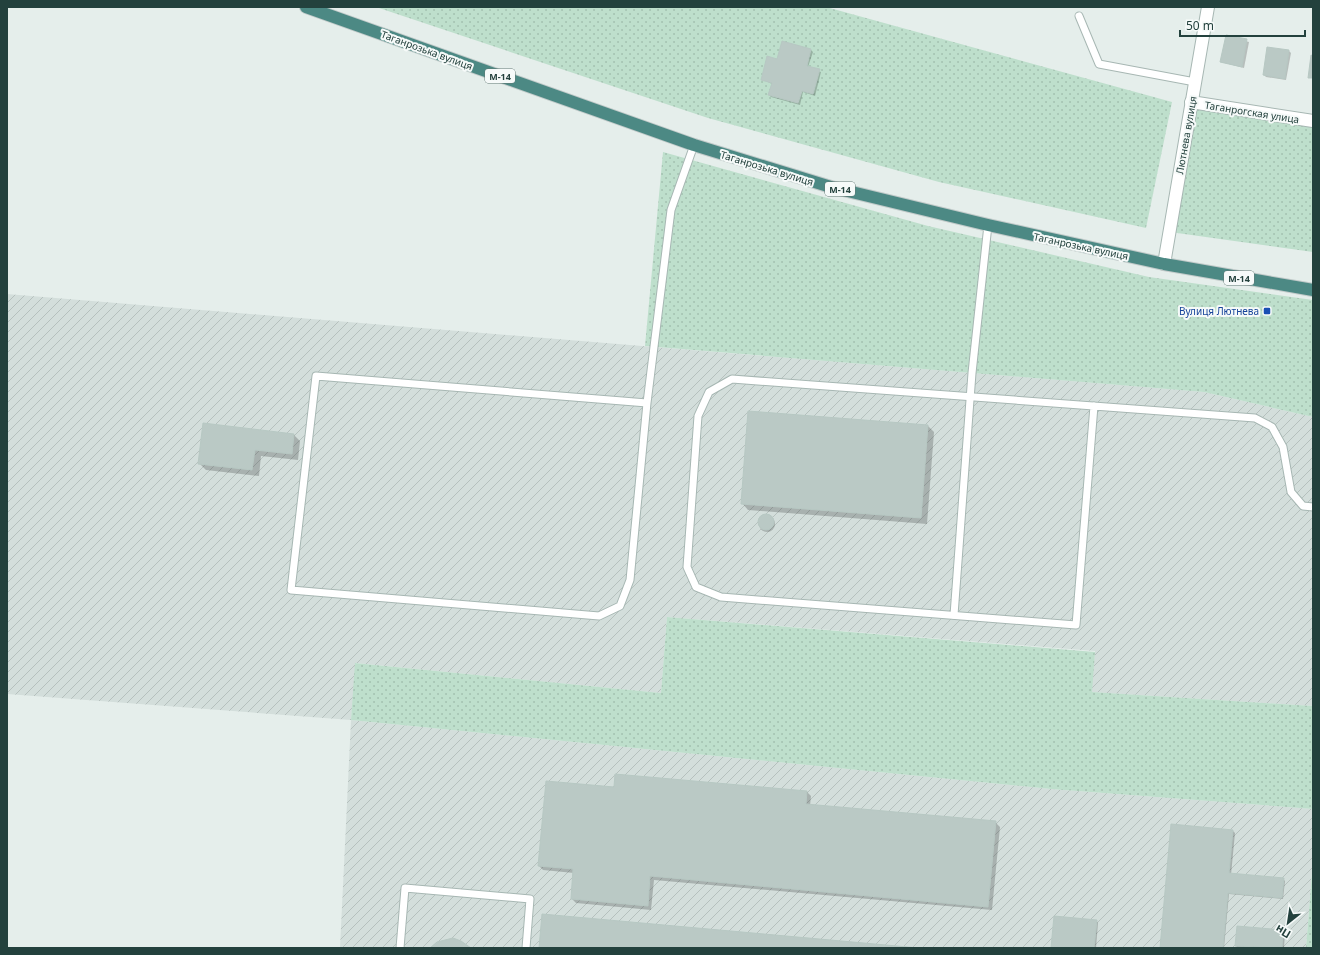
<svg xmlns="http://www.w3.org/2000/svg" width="1320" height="955" font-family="'Noto Sans',sans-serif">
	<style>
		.industrial { fill: url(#industrial-furrows) }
		.grass { fill: url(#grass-dots) }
		.shadow { fill: #0003 }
		.building { fill: #bac9c5; stroke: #b7c8c3 }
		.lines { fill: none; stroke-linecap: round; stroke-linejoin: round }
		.service-casing { stroke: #a7b7b3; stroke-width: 9 }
		.minor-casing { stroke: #a7b7b3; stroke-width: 14 }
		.trunk-casing { stroke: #c1cac9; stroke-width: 14 }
		.service { stroke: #fff; stroke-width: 7 }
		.minor { stroke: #fff; stroke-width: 12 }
		.trunk { stroke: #4c8984; stroke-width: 12 }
		.transit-dot { fill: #1a4fb4; stroke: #f6faf9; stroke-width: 1.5 }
		.labels { text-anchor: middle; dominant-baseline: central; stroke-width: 4; stroke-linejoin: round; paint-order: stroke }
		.shield { fill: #f6faf9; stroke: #627875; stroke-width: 1 }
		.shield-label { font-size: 9px; font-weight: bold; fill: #23413d }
		.street-label { font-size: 10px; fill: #23413d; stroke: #f6faf9 }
		.transit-label { font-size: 10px; fill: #164399; stroke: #f6faf9; text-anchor: end }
	</style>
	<defs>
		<pattern id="industrial-furrows" width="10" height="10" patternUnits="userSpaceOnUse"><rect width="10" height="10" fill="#d3dedb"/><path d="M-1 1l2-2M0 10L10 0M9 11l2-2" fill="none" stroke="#b5c0bd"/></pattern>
		<pattern id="grass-dots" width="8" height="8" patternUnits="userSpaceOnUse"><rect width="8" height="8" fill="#bedfcc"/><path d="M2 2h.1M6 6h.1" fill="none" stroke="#a3c1b0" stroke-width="1.8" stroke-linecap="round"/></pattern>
	</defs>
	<rect width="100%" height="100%" fill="#e5eeeb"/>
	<polygon class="industrial" points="7,294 1204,392 1313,417 1313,706 1091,692 1095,651 667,617 661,693 356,663 351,720 1051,789 1313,809 1313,860 1306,948 340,948 351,720 7,694"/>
	<g class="grass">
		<polygon points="376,7 826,7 1172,102 1146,228 939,182 708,118"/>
		<polygon points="1194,106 1313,125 1313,252 1170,232"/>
		<polygon points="663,152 928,226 1149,277 1313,300 1313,417 1204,392 645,346"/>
		<polygon points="667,617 1095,652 1092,692 1313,706 1313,809 1051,789 351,720 355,663 661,693"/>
		<polygon points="1313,860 1313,948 1306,948"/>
	</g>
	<g class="shadow">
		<polygon points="1227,36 1249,42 1244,68 1221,62"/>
		<polygon points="811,50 813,52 808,67 821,72 815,96 803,92 800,105 771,97 769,95 772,84 762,79 778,60"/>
		<polygon points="1289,51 1291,53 1286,80 1266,77 1264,75"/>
		<polygon points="928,426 934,432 927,524 748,510 742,503"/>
		<polygon points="294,435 300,441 298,460 261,456 259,476 206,470 199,463"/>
		<circle cx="767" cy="524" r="8"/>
		<polygon points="615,788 807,792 811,796 810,806 995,822 1000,827 992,910 654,880 651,910 576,903 572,899 574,873 543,870 539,866"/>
		<polygon points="1233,831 1235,833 1231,875 1283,879 1285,881 1283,899 1229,894 1224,948 1161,948"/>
		<polygon points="1096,921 1098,923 1096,948 1052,948"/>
		<polygon points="1238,927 1283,931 1285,933 1284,948 1238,948 1236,946"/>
	</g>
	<g class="building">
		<polygon points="1226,35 1247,39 1242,67 1220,62"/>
		<polygon points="782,41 811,49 807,66 820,69 813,94 802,91 798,103 768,95 772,83 761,80 767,56 777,59"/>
		<polygon points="1267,47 1289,50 1285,79 1263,75"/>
		<polygon points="1311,55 1313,56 1313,78 1308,78"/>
		<polygon points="748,411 928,425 921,518 741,504"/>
		<polygon points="203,423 294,434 292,454 255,450 252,470 198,464"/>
		<circle cx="766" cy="522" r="8"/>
		<polygon points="615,774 807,791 806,804 996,821 988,907 650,876 648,906 571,899 573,869 538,866 546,781 614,787"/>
		<polygon points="1171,824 1233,830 1229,873 1284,878 1282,898 1228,893 1223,948 1160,948"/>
		<polygon points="542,914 919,948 539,948"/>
		<polygon points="1054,916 1097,920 1094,948 1051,948"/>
		<polygon points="1237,926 1283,930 1282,948 1235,946"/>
		<polygon points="453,938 461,941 471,948 430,948 437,942"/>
	</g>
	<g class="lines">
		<g class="service-casing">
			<g id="service">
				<polyline points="1079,16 1099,64 1195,82"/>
				<polyline points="647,403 316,376 291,590 599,616 620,606 630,580 647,403 671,210 694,145"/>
				<polyline points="1094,406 1076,625 721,597 696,587 687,567 698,416 709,392 732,379 1255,418 1272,427 1283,447 1291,492 1303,506 1313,507"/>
				<polyline points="954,615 972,373 988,225"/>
				<polyline points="400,948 405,888 530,899 526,948"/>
			</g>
		</g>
		<g class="minor-casing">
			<g id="minor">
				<polyline points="1191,102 1313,121"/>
				<polyline points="1164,264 1208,7"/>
			</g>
		</g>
		<g class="trunk-casing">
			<polyline id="trunk" points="306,7 694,145 831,187 988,225 1164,264 1313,290"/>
		</g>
		<use href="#service" class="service"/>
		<use href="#minor" class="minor"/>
		<use href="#trunk" class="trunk"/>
	</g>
	<rect class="transit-dot" x="1263" y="307" width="8" height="8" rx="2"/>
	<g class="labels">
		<g class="shield">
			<rect x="485" y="69" width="30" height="14" rx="3"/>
			<rect x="825" y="182" width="30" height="14" rx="3"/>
			<rect x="1224" y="271" width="30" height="14" rx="3"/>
		</g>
		<g class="shield-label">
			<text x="500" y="76">М-14</text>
			<text x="840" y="189">М-14</text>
			<text x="1239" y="278">М-14</text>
		</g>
		<g class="street-label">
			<text transform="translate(427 50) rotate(20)">Таганрозька вулиця</text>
			<text transform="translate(1252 112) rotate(9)">Таганрогская улица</text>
			<text transform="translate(1186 135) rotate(-80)">Лютнева вулиця</text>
			<text transform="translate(767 168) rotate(17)">Таганрозька вулиця</text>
			<text transform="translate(1081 246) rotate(12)">Таганрозька вулиця</text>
		</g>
		<g class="transit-label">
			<text x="1259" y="311">Вулиця Лютнева</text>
		</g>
	</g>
	<rect width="1320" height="955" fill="none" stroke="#23413d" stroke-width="16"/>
	<g transform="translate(1288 923) rotate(210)" stroke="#f6faf9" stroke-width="3" paint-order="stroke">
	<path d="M0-3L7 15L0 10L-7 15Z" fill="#23413d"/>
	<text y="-6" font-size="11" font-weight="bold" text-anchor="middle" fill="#23413d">Пн</text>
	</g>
	<path d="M1180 30v6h125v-6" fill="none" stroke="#23413d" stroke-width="2"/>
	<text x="1186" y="30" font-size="12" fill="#23413d" stroke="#f6faf9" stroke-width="3" paint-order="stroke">50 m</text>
</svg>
